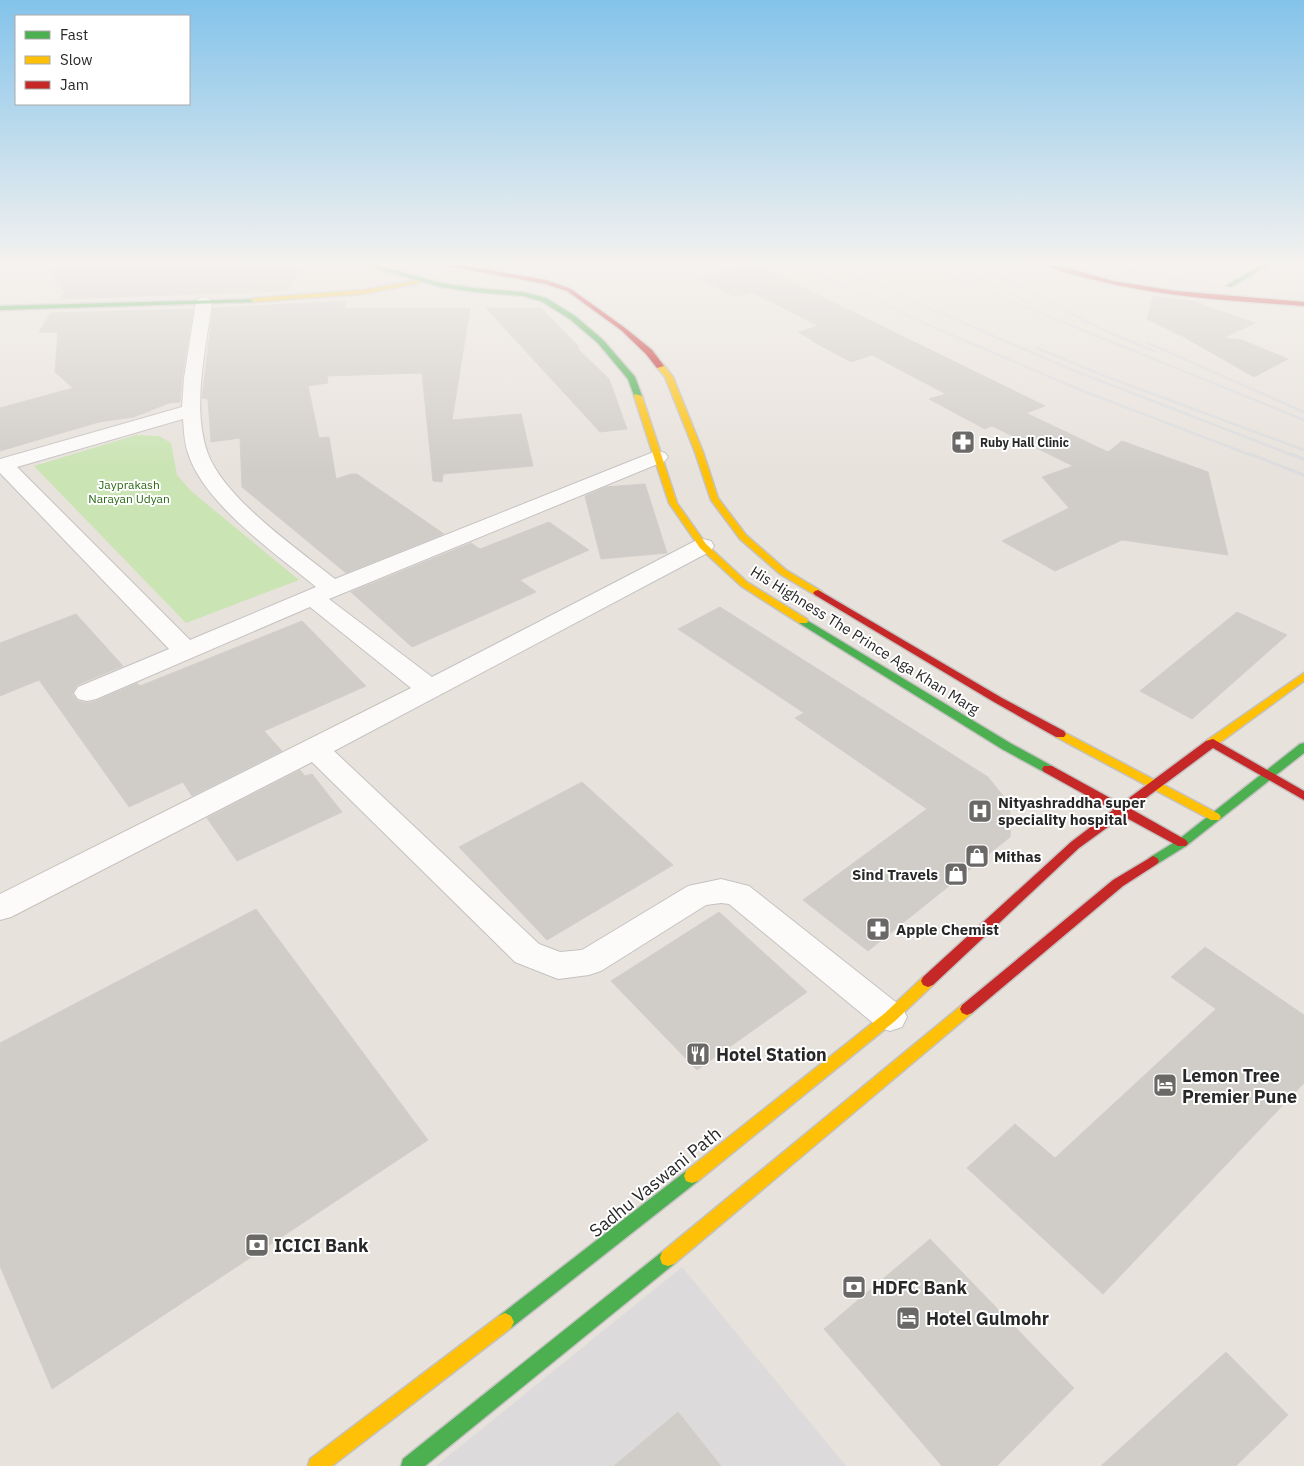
<svg xmlns="http://www.w3.org/2000/svg" width="1304" height="1466" font-family="'IBM Plex Sans',sans-serif">
	<style>
		.industrial { fill: #dddadc }
		.green { fill: #cae4b3 }
		.building { fill: #d0ccc8; stroke: #d2cec9 }
		.lines { fill: none; stroke-linecap: round; stroke-linejoin: round }
		.street-casing { stroke: #c4c2c2; stroke-width: 2 }
		.fast-casing { stroke: #c4c2c2; stroke-width: 3 }
		.slow-casing { stroke: #c4c2c2; stroke-width: 3 }
		.jam-casing { stroke: #c4c2c2; stroke-width: 3 }
		.street { fill: #fcfbfa; fill-rule: evenodd }
		.fast { fill: #4caf50; fill-rule: evenodd }
		.slow { fill: #ffc107; fill-rule: evenodd }
		.jam { fill: #c62828; fill-rule: evenodd }
		.rail-far1 { stroke: #dcdcde; stroke-width: 2.5 }
		.rail { stroke: #dcdcde; stroke-width: 3 }
		.labels { text-anchor: middle; dominant-baseline: central; stroke-width: 4; stroke-linejoin: round; paint-order: stroke }
		.far-poi-label { font-size: 12px; font-weight: bold; fill: #282828; stroke: #fff; text-anchor: start }
		.far-park-label { font-size: 12px; fill: #2a6815; stroke: #fff }
		.street-label { font-size: 15px; fill: #282828; stroke: #fff }
		.poi-label { font-size: 15px; font-weight: bold; fill: #282828; stroke: #fff; text-anchor: start }
		.near-poi-label { font-size: 18px; font-weight: bold; fill: #282828; stroke: #fff; text-anchor: start }
		.near-street-label { font-size: 18px; fill: #282828; stroke: #fff }
	</style>
	<rect width="100%" height="100%" fill="#e8e2dc"/>
	<polygon class="industrial" points="682,1267 846,1466 436,1466"/>
	<polygon class="green" points="136,435 159,436 171,443 177,475 191,491 299,580 186,623 34,466"/>
	<g class="building">
		<polygon points="47,265 302,265 287,291 60,299 65,292"/>
		<polygon points="746,265 757,265 1045,406 1026,413 1108,452 1122,441 1208,472 1228,555 1122,540 1055,571 1002,541 1069,508 1042,477 1073,466 992,426 985,429 929,399 946,394 872,355 851,362 812,341 814,341 798,332 818,326 752,292 735,297 699,278"/>
		<polygon points="1153,296 1192,301 1255,323 1223,338 1242,340 1288,359 1254,377 1186,338 1147,319"/>
		<polygon points="346,301 345,309 470,308 452,420 521,414 533,466 443,474 442,482 433,481 422,373 327,376 328,383 308,386 319,438 329,437 336,479 351,474 357,474 444,534 346,573 242,487 240,438 211,442 208,399 202,398 213,308"/>
		<polygon points="486,308 541,308 579,347 577,348 609,379 627,429 600,432"/>
		<polygon points="193,309 182,378 180,402 169,403 134,417 99,422 0,451 0,408 73,388 55,372 58,332 39,332 51,313"/>
		<polygon points="645,484 667,553 601,559 585,496 606,487"/>
		<polygon points="549,522 589,550 520,580 536,592 412,647 351,592 471,543 480,549"/>
		<polygon points="720,607 988,777 1008,802 1011,821 1010,837 868,951 803,900 927,809 795,718 804,713 678,629"/>
		<polygon points="1237,612 1287,635 1192,719 1140,691"/>
		<polygon points="76,614 123,666 77,685 72,694 78,701 87,703 96,701 137,683 140,686 302,621 366,686 264,731 282,751 192,796 183,782 129,807 39,680 0,696 0,643"/>
		<polygon points="300,770 305,776 312,774 342,812 237,861 207,818"/>
		<polygon points="582,782 673,865 547,940 459,847"/>
		<polygon points="256,909 428,1140 52,1389 0,1266 0,1043"/>
		<polygon points="719,912 807,992 697,1070 611,981"/>
		<polygon points="1205,947 1304,1015 1304,1083 1103,1294 967,1168 1015,1124 1055,1158 1216,1009 1171,977"/>
		<polygon points="930,1239 1074,1388 997,1466 942,1466 824,1329"/>
		<polygon points="1226,1352 1288,1415 1236,1466 1101,1466"/>
		<polygon points="678,1412 721,1466 614,1466"/>
	</g>
	<g class="lines">
		<g class="street-casing">
			<path id="street" d="M204,297L210,299L212,302C206,350 191,407 208,454C226,500 297,548 335,579L651,453L658,451L665,453L668,457L665,461L329,599L432,677L695,541L703,539L711,541L714,546L711,551L334,751L539,944L560,952L582,950L688,886L721,879L749,886L902,1007L907,1017L902,1027L890,1031L878,1027L729,904L721,903L706,905L601,971L589,975L558,979L515,962L312,762L11,917L0,920V894L411,688L310,607L96,699L87,701L78,699L74,693L78,687L169,649L0,473V459L182,407L184,378L196,302L198,299ZM183,419C184,430 184,442 188,453C203,503 276,554 316,587L190,640L17,467Z"/>
		</g>
		<g class="fast-casing">
			<g id="fast">
				<polygon points="363,265 374,265 441,283 474,288 523,292 546,298 575,316 603,340 635,377 642,396 635,398 628,379 598,343 570,319 541,301 523,296 474,292 441,287"/>
				<polygon points="1261,265 1269,265 1231,287 1226,286"/>
				<polygon points="256,299 257,300 254,302 0,310 0,306"/>
				<polygon points="803,618 1010,743 1052,766 1054,769 1052,772 1044,772 1002,749 799,623 798,621"/>
				<polygon points="1304,743 1304,753 1186,846 1157,864 1149,864 1147,861 1149,858 1178,840 1300,744"/>
				<polygon points="692,1169 698,1171 700,1176 698,1181 511,1328 505,1331 499,1328 496,1322 499,1316 686,1171"/>
				<polygon points="668,1250 674,1252 676,1258 674,1264 425,1466 401,1466 403,1459 662,1252"/>
			</g>
		</g>
		<g class="slow-casing">
			<g id="slow">
				<polygon points="418,280 420,281 420,283 363,294 254,302 251,300 254,298 363,290"/>
				<polygon points="657,364 663,364 673,377 703,452 718,498 746,535 786,570 821,591 823,593 821,595 815,595 780,574 740,539 711,500 695,452 665,377 656,366"/>
				<polygon points="635,394 642,396 677,503 706,544 747,582 807,619 808,621 807,623 799,623 741,586 700,548 669,503 634,396"/>
				<polygon points="1304,673 1304,681 1214,747 1206,747 1204,744 1206,741"/>
				<polygon points="1060,730 1219,814 1221,817 1219,820 1211,820 1056,737 1054,734 1056,731"/>
				<polygon points="928,975 933,977 935,981 933,985 895,1021 698,1181 692,1183 686,1181 684,1176 686,1171 885,1013 923,977"/>
				<polygon points="967,1003 972,1005 974,1009 972,1013 674,1264 668,1266 662,1264 660,1258 662,1252 962,1005"/>
				<polygon points="505,1313 511,1316 514,1322 511,1328 332,1466 308,1466 310,1459 499,1316"/>
			</g>
		</g>
		<g class="jam-casing">
			<g id="jam">
				<polygon points="443,265 459,265 546,280 571,289 625,328 652,350 664,366 657,368 646,354 621,330 567,291 545,284"/>
				<path d="M1047,265H1058L1113,281L1176,291L1304,302V306C1234,301 1163,297 1095,280C1079,276 1061,273 1047,265Z"/>
				<polygon points="818,590 1002,698 1064,731 1066,734 1064,737 1056,737 994,702 815,595 813,593 815,591"/>
				<polygon points="1213,739 1304,791 1304,800 1213,748 1131,809 1186,840 1188,843 1186,846 1178,846 1123,816 1079,848 933,985 928,987 923,985 921,981 923,977 1071,842 1113,810 1044,772 1042,769 1044,766 1052,766 1121,804 1206,741"/>
				<polygon points="1153,856 1157,858 1159,861 1157,864 1123,886 972,1013 967,1015 962,1013 960,1009 962,1005 1113,880"/>
			</g>
		</g>
		<use href="#street" class="street"/>
		<use href="#fast" class="fast"/>
		<use href="#slow" class="slow"/>
		<use href="#jam" class="jam"/>
		<g class="rail-far1">
			<polyline points="799,265 933,327 1078,389 1253,456"/>
			<polyline points="831,265 1065,367 1295,456"/>
			<polyline points="922,265 1304,420"/>
			<polyline points="946,265 1028,302"/>
			<polyline points="976,265 1101,329 1154,351"/>
			<polyline points="1105,265 1204,285 1304,297"/>
			<polyline points="1148,343 1304,412"/>
			<polyline points="1037,348 1107,377 1304,450"/>
		</g>
		<g class="rail">
			<polyline points="1250,454 1304,475"/>
			<polyline points="1291,454 1304,459"/>
		</g>
	</g>
	<linearGradient id="sky" x2="0" y2="1"><stop stop-color="#83c3ea"/><stop offset="0.56" stop-color="#f5f2ef"/><stop offset="1" stop-color="#f5f2ef" stop-opacity="0"/></linearGradient>
	<rect width="1304" height="471" fill="url(#sky)"/>
	<defs>
		<g id="pharmacy-square" transform="scale(1.25)"><rect x="-9" y="-9" width="18" height="18" rx="4" fill="#6b6967" stroke="#fff"/><path d="M-2-6h4v4h4v4h-4v4h-4v-4h-4v-4h4Z" fill="#fff"/></g>
		<g id="hospital-square" transform="scale(1.25)"><rect x="-9" y="-9" width="18" height="18" rx="4" fill="#6b6967" stroke="#fff"/><path d="M-5-5h3v3.5h4V-5h3V5h-3V1.5h-4V5h-3Z" fill="#fff"/></g>
		<g id="shop-square" transform="scale(1.25)"><rect x="-9" y="-9" width="18" height="18" rx="4" fill="#6b6967" stroke="#fff"/><path d="M-5-2.5h2.3a2.7 3.5 0 0 1 5.4 0H5L5.5 6h-11ZM-1.5-2.5h3a1.5 2.3 0 0 0-3 0Z" fill="#fff"/></g>
		<g id="restaurant-square" transform="scale(1.25)"><rect x="-9" y="-9" width="18" height="18" rx="4" fill="#6b6967" stroke="#fff"/><path d="M-5-6h1v4h1v-4h1v4h1v-4h1v5L-1.5 .5V6h-2V.5L-5-1ZM5-6V6H3V1.5H1.5Q1.5-4 5-6Z" fill="#fff"/></g>
		<g id="hotel-square" transform="scale(1.25)"><rect x="-9" y="-9" width="18" height="18" rx="4" fill="#6b6967" stroke="#fff"/><path d="M-6-4.5h1.5V1H6V5H4.5V3h-9V5H-6ZM-4 0a1.8 1.8 0 1 1 3.6 0ZM.5 0V-2.5h3Q6-2.5 6 0Z" fill="#fff"/></g>
		<g id="bank-square" transform="scale(1.25)"><rect x="-9" y="-9" width="18" height="18" rx="4" fill="#6b6967" stroke="#fff"/><path d="M-6-4H6V4H-6ZM0-2.3a2.3 2.3 0 1 0 0 4.6a2.3 2.3 0 1 0 0-4.6Z" fill="#fff"/></g>
	</defs>
	<g fill-rule="evenodd">
		<use href="#pharmacy-square" x="963" y="442"/>
		<use href="#hospital-square" x="980" y="811"/>
		<use href="#shop-square" x="977" y="856"/>
		<use href="#shop-square" x="956" y="874"/>
		<use href="#pharmacy-square" x="878" y="929"/>
		<use href="#restaurant-square" x="698" y="1054"/>
		<use href="#hotel-square" x="1165" y="1085"/>
		<use href="#bank-square" x="257" y="1245"/>
		<use href="#bank-square" x="854" y="1287"/>
		<use href="#hotel-square" x="908" y="1318"/>
	</g>
	<g class="labels">
		<g class="far-poi-label">
			<text x="980" y="442">Ruby Hall Clinic</text>
		</g>
		<g class="far-park-label">
			<text x="129" y="484">Jayprakash<tspan x="129" dy="14">Narayan Udyan</tspan></text>
		</g>
		<g class="street-label">
			<text transform="translate(865 640) rotate(32)">His Highness The Prince Aga Khan Marg</text>
		</g>
		<g class="poi-label">
			<text x="998" y="802">Nityashraddha super<tspan x="998" dy="17">speciality hospital</tspan></text>
			<text x="994" y="856">Mithas</text>
			<text x="938" y="874" text-anchor="end">Sind Travels</text>
			<text x="896" y="929">Apple Chemist</text>
		</g>
		<g class="near-poi-label">
			<text x="716" y="1054">Hotel Station</text>
			<text x="1182" y="1075">Lemon Tree<tspan x="1182" dy="21">Premier Pune</tspan></text>
			<text x="274" y="1245">ICICI Bank</text>
			<text x="872" y="1287">HDFC Bank</text>
			<text x="926" y="1318">Hotel Gulmohr</text>
		</g>
		<g class="near-street-label">
			<text transform="translate(655 1182) rotate(-39)">Sadhu Vaswani Path</text>
		</g>
	</g>
	<rect x="15" y="15" width="175" height="90" fill="#ffffff" stroke="#a9a9a9"/>
	<rect x="25" y="31" width="25" height="8" fill="#4caf50" stroke="#a9a9a9"/>
	<text x="60" y="40" font-size="15" fill="#282828">Fast</text>
	<rect x="25" y="56" width="25" height="8" fill="#ffc107" stroke="#a9a9a9"/>
	<text x="60" y="65" font-size="15" fill="#282828">Slow</text>
	<rect x="25" y="81" width="25" height="8" fill="#c62828" stroke="#a9a9a9"/>
	<text x="60" y="90" font-size="15" fill="#282828">Jam</text>
</svg>
